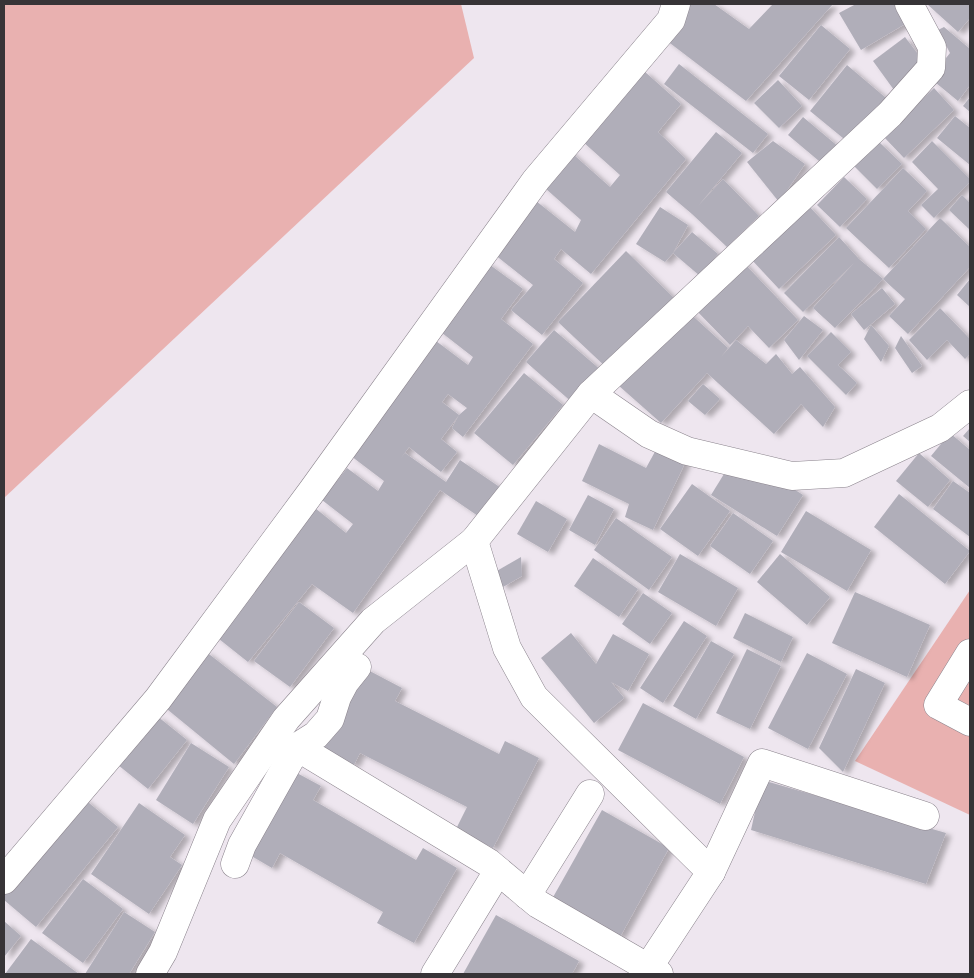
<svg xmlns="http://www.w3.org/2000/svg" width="974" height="978" font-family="'Open Sans',sans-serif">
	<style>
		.green { fill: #e9b1b0 }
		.building { fill: #b0aeb9; filter: url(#shadow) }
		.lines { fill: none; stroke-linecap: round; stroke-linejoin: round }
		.minor-casing { stroke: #8a838c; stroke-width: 29 }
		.minor { stroke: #fff; stroke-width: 28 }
	</style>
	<defs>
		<filter id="shadow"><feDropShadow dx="5.5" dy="3" stdDeviation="2.5" flood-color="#0004"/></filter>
	</defs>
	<rect width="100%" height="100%" fill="#eee6ef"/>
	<g class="green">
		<polygon points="4,4 461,4 474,58 4,498"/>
		<polygon points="970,590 970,815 855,761"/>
	</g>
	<g class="building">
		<polygon points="687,4 714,4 749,29 773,4 833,4 746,101 662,37"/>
		<polygon points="856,4 900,4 910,21 861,50 839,13"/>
		<polygon points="927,4 970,4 970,18 958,32"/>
		<polygon points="821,25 850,49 809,100 779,76"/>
		<polygon points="944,27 970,49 970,85 958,101 930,78 950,53 938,30"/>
		<polygon points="905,37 927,66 894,90 873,61"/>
		<polygon points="679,64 768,134 753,153 664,84"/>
		<polygon points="847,65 886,98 849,143 810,111"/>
		<polygon points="644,71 681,104 658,132 686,159 591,274 561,249 554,259 583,283 542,335 511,310 533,285 494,254 536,201 575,232 581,220 536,180 565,147 610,187 620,175 582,141"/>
		<polygon points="778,80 802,106 779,128 754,103"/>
		<polygon points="934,88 954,110 904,158 883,136"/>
		<polygon points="970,97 970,112 963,106"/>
		<polygon points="955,116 970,128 970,165 937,138"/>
		<polygon points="803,117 840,148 825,166 788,135"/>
		<polygon points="716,132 742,153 698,206 723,179 759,216 727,247 692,214 666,192"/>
		<polygon points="773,141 805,164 779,202 747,162"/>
		<polygon points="878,141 902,164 877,189 854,166"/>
		<polygon points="932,141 970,179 970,182 934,218 921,205 938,189 912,162"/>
		<polygon points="903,168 927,191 908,211 926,229 889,268 846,228"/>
		<polygon points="844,177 867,199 840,227 817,205"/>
		<polygon points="962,195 970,203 970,230 949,210"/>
		<polygon points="807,204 836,235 779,289 750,258"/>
		<polygon points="660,207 688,225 673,253 665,262 636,244"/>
		<polygon points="940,218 970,247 970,267 908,334 889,316 905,299 883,279"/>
		<polygon points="692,232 718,254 700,276 673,253"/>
		<polygon points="839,237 859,259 883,279 835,328 813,308 854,263 803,312 784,293"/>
		<polygon points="626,251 675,299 609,370 558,322"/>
		<polygon points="741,260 798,320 769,348 748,326 730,345 693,307"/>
		<polygon points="486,262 523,289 501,319 533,344 463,437 452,428 459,415 467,408 448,394 442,402 459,415 441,439 457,452 441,472 409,447 401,458 405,453 446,482 460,460 501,488 481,518 440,490 353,613 312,584 248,662 214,635 315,508 346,533 353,524 322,500 347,468 378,491 384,481 351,456 436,341 468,365 473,357 437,329"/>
		<polygon points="970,279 970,307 957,295"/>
		<polygon points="882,288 895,304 864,330 851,314"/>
		<polygon points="940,308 970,339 970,354 965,359 947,340 927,360 909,340"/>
		<polygon points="685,309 728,348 721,357 736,340 766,364 776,354 792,374 800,367 835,407 823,427 801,404 774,434 707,373 661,423 618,385"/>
		<polygon points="804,316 823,330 799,360 784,340"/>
		<polygon points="871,325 889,346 881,362 864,339"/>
		<polygon points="554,330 602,371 574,404 526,362"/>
		<polygon points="831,332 851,352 838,365 857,383 846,395 807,356"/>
		<polygon points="901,336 922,366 912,373 895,348"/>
		<polygon points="524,373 563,405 513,465 474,433"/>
		<polygon points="703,384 720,399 705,415 688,401"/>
		<polygon points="970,428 970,442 963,436"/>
		<polygon points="950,433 970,450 970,488 931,456"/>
		<polygon points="599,444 646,468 657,448 686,461 653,530 625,517 629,504 582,481"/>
		<polygon points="737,453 803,495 777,536 711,495"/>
		<polygon points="919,453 950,480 928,507 896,481"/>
		<polygon points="953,481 970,493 970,537 933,509"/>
		<polygon points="692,484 730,511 698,556 660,529"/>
		<polygon points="899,494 970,551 945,584 874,527"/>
		<polygon points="588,495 614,509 595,545 569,530"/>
		<polygon points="536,501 567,519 548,552 517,534"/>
		<polygon points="806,511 871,550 847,591 781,552"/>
		<polygon points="733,513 773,541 750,574 710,546"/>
		<polygon points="616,518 672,557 649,590 594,550"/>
		<polygon points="680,554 738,588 716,626 658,592"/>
		<polygon points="780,554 830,597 807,625 757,582"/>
		<polygon points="521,557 522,576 503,587 495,572"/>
		<polygon points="593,558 638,589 619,617 574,586"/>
		<polygon points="855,592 930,625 907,677 832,643"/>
		<polygon points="643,593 672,613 650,644 622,624"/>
		<polygon points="299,602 334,628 290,687 254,661"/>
		<polygon points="745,613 793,637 781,662 733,638"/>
		<polygon points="684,621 707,636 663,703 640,688"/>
		<polygon points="571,633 596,664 613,634 649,654 628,691 611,682 624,698 594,723 541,658"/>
		<polygon points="711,641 734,654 696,719 673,706"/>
		<polygon points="747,649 781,666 750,729 716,713"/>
		<polygon points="205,651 277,707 234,764 162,705"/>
		<polygon points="807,653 847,674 808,749 768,728"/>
		<polygon points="364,668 402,688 395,701 499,754 505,741 539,758 493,848 456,829 467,807 360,753 354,765 323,750"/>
		<polygon points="856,669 885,683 843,772 819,748"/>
		<polygon points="643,703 744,757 720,804 618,750"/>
		<polygon points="157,716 187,740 148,789 118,765"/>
		<polygon points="191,743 229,767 193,824 156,800"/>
		<polygon points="295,772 321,786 313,800 416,860 423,848 457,868 414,943 377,923 383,912 280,853 272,868 248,854"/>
		<polygon points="762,780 946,833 926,884 751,830"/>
		<polygon points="83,798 118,827 36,927 4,900 4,895"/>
		<polygon points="139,803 185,835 170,857 182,865 149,914 91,874"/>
		<polygon points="602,810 669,848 620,937 552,899"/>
		<polygon points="83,879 123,909 83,963 42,933"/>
		<polygon points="124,912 155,932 129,974 85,974"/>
		<polygon points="496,915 579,961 572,974 463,974"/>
		<polygon points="4,921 21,936 4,957"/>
		<polygon points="31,939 79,974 5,974"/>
	</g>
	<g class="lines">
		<g class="minor-casing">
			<g id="minor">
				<polyline points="591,394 649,434 687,451 792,476 844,473 940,428 970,404"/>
				<polyline points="474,541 507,648 534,697 711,872"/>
				<polyline points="970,653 938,705 970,722"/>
				<polyline points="297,747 316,735 330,719 337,697 345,682 357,667"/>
				<polyline points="235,864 242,845 297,747 489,863 538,904 659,974"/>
				<polyline points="4,880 158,699 312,491 536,180 671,20 676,4"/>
				<polyline points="527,895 590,794"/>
				<polyline points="150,974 163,952 217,820 286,719 373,621 474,541 591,394 890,114 931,68 932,47 909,4"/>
				<polyline points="435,974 498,871"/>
				<polyline points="644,974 711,872 762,763 925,816"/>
			</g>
		</g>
		<use href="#minor" class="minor"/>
	</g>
	<rect width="974" height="978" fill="none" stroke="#373437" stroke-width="10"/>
</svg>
